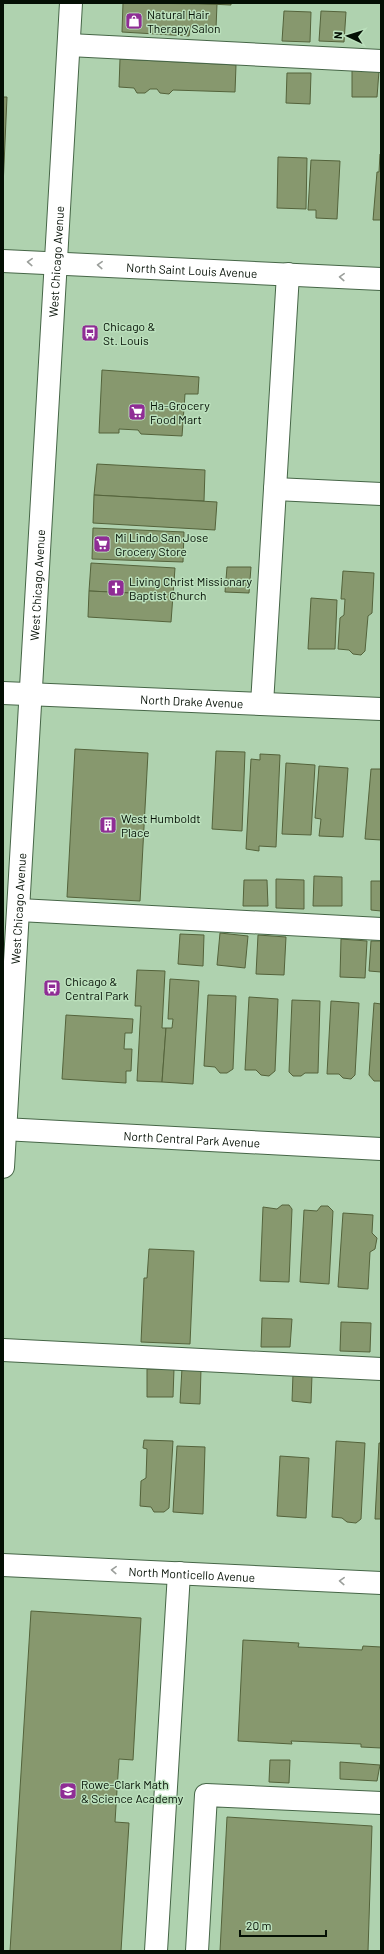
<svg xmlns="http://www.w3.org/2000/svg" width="384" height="1954" font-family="Barlow,sans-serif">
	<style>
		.building { fill: #87986e; stroke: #54633b }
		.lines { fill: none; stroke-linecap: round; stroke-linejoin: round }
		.minor-casing { stroke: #466647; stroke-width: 24 }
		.major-casing { stroke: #466647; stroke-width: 24 }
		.minor { stroke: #fff; stroke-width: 22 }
		.major { stroke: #fff; stroke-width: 22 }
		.oneway { stroke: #9b9f9b }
		.labels { text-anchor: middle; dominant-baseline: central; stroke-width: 3; stroke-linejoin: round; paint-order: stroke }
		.poi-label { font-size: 12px; fill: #040f04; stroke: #bbe0bc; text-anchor: start }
		.street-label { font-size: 12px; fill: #040f04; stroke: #bbe0bc }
	</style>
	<rect width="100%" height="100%" fill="#afd2af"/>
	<g class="building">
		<polygon points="123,3 217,4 216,28 190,27 189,36 122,32"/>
		<polygon points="188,3 231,3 231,5"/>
		<polygon points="284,11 311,12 310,42 282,41"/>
		<polygon points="321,11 346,12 344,42 319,41"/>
		<polygon points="120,59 236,65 235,92 173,90 169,94 160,93 157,89 150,89 145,93 137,93 134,88 119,87"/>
		<polygon points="352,69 379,71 377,97 352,97"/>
		<polygon points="287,73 311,73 310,104 286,103"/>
		<polygon points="3,97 7,97 3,187"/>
		<polygon points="380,154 381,154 381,220 373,220 377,172 379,172"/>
		<polygon points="278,157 307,158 306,209 277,208"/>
		<polygon points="311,160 340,161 337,219 316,218 316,210 308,210"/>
		<polygon points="102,370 199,377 198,394 185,394 182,436 141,434 138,430 119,429 119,433 99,433"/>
		<polygon points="97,464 205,470 204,501 94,495"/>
		<polygon points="94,495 217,502 215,530 93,523"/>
		<polygon points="93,528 184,532 183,562 92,559"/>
		<polygon points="91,563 175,568 173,595 89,591"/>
		<polygon points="227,567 251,567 249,593 225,592"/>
		<polygon points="343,571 374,573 372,613 368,616 365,651 361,655 353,654 349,650 338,649 340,618 344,615 345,599 341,599"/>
		<polygon points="89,591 173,595 171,622 88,617"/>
		<polygon points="311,598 337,600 335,649 308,649"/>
		<polygon points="75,749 148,753 140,901 67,897"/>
		<polygon points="216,751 245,752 242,831 212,829"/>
		<polygon points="260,754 280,755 276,847 259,846 259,851 246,849 251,759 260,760"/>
		<polygon points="286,763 315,765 311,835 282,834"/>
		<polygon points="319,766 348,768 343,837 319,836 321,819 315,818"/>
		<polygon points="371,769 381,769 381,840 365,839"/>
		<polygon points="314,876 342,877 342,906 313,906"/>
		<polygon points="276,879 304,880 304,909 276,908"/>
		<polygon points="244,880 267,880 268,906 243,906"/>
		<polygon points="371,881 381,881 381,911 371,910"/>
		<polygon points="220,933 248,936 245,968 217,965"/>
		<polygon points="180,934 204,935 203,966 178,964"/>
		<polygon points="258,935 286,937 284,975 256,974"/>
		<polygon points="341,939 367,941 365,978 340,977"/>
		<polygon points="371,941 381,941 381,972 369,971"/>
		<polygon points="137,970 165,971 162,1028 166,1028 162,1082 137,1081 141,1006 135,1006"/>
		<polygon points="170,979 199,981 193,1084 162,1082 166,1028 172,1028 173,1019 168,1019"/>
		<polygon points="208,995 236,996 233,1069 227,1073 220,1073 215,1067 204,1066"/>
		<polygon points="249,997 278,999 275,1071 269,1076 261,1075 256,1070 245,1070"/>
		<polygon points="292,1000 320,1001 318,1073 305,1073 301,1076 293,1076 289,1072"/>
		<polygon points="331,1001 359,1003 355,1075 351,1079 343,1078 339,1074 327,1074"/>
		<polygon points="374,1003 381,1004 381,1086 381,1081 374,1081 369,1075"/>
		<polygon points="66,1015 133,1019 132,1033 125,1033 124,1049 132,1049 131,1071 126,1071 126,1083 62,1079"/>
		<polygon points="282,1205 289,1205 292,1209 289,1282 260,1281 263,1207 277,1209"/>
		<polygon points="321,1206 328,1206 333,1211 329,1284 300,1282 304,1210 317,1211"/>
		<polygon points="343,1213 373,1215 372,1233 377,1238 375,1249 370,1252 368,1289 338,1287"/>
		<polygon points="149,1249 194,1251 190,1344 141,1342 144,1278 147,1278"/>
		<polygon points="262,1318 292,1319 290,1347 261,1347"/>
		<polygon points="341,1322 371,1323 370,1352 340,1351"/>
		<polygon points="182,1368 201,1369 200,1404 180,1403"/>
		<polygon points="147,1369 174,1369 173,1397 147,1397"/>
		<polygon points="293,1374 312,1375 311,1403 292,1401"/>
		<polygon points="144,1440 173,1441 169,1508 164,1512 154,1512 151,1507 140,1506 141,1481 146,1478 147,1449 143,1448"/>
		<polygon points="336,1441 365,1443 361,1519 356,1523 347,1522 342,1518 332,1517"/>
		<polygon points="379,1443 381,1443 381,1519 375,1519"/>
		<polygon points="177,1446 205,1447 203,1514 173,1512"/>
		<polygon points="280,1456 309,1458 306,1518 277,1516"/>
		<polygon points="31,1611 141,1618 133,1760 119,1759 115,1822 129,1823 121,1951 10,1951"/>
		<polygon points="243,1640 299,1643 298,1647 362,1650 363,1646 381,1647 381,1748 361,1747 361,1744 291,1741 292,1744 238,1741"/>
		<polygon points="270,1760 290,1760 289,1783 269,1782"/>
		<polygon points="340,1762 380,1765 377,1781 340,1779"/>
		<polygon points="227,1817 372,1826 368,1951 220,1951"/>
	</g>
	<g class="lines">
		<g class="minor-casing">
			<g id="minor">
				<polyline points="69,45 381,61"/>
				<path id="s1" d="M3,261L381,279"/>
				<polyline points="275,489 381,494"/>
				<path id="s2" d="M3,693L381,709"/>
				<polyline points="262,704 288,274"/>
				<polyline points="19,910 381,929"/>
				<path id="s3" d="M3,1129L381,1149"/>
				<polyline points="3,1350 381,1369"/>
				<path id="s4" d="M3,1565L381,1583"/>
				<polyline points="156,1951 179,1573"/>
				<polyline points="197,1951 206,1795 381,1803"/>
			</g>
		</g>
		<g class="major-casing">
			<g id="major">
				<path id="s5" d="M3,1167L71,3"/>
			</g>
		</g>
		<use href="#minor" class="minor"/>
		<use href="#major" class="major"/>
	</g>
	<defs><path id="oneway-chevron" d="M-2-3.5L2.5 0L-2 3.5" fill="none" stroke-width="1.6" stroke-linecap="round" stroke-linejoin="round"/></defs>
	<g class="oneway">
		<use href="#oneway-chevron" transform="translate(30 262) rotate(-177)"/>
		<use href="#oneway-chevron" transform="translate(100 265) rotate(-177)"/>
		<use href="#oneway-chevron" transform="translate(342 277) rotate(-177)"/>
		<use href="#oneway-chevron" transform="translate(114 1570) rotate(-177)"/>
		<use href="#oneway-chevron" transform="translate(342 1581) rotate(-177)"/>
	</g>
	<defs>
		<g id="shop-square" transform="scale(0.9)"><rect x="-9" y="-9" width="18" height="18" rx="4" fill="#8f2d95" stroke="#bbe0bc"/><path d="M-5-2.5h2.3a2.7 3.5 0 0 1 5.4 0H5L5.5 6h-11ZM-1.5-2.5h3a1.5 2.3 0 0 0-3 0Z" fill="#fff"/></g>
		<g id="bus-square" transform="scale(0.9)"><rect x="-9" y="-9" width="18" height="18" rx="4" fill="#8f2d95" stroke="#bbe0bc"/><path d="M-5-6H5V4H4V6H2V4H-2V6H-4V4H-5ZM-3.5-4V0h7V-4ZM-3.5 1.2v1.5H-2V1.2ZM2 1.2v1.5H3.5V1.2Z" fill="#fff"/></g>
		<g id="supermarket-square" transform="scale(0.9)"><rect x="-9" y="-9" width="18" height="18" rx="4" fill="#8f2d95" stroke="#bbe0bc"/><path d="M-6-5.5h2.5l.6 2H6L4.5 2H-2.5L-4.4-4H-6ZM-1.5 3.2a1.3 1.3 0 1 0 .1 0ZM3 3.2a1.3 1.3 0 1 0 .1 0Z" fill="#fff"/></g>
		<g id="church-square" transform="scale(0.9)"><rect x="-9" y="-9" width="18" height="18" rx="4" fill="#8f2d95" stroke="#bbe0bc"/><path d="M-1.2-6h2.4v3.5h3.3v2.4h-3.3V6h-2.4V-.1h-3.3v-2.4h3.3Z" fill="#fff"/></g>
		<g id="building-square" transform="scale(0.9)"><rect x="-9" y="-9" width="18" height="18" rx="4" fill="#8f2d95" stroke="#bbe0bc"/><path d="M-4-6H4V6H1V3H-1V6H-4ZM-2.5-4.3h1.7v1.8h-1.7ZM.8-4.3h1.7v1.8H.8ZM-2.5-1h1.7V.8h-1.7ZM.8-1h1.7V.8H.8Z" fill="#fff"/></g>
		<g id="school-square" transform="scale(0.9)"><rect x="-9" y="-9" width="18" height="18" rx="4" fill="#8f2d95" stroke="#bbe0bc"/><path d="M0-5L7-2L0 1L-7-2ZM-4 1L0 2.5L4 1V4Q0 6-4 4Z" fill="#fff"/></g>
	</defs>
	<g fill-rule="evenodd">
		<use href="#shop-square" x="134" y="21"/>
		<use href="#bus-square" x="90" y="333"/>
		<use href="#supermarket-square" x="137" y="412"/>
		<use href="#supermarket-square" x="102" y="544"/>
		<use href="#church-square" x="116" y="588"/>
		<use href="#building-square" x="108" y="825"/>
		<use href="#bus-square" x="52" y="988"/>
		<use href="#school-square" x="68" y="1791"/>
	</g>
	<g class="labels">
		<g class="poi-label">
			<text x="147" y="14">Natural Hair<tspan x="147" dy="14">Therapy Salon</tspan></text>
			<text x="103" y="326">Chicago &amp;<tspan x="103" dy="14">St. Louis</tspan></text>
			<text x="150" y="405">Ha-Grocery<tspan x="150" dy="14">Food Mart</tspan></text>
			<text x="115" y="537">Mi Lindo San Jose<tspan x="115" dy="14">Grocery Store</tspan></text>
			<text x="129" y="581">Living Christ Missionary<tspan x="129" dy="14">Baptist Church</tspan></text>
			<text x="121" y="818">West Humboldt<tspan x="121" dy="14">Place</tspan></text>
			<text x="65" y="981">Chicago &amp;<tspan x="65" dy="14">Central Park</tspan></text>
			<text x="81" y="1784">Rowe-Clark Math<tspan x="81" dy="14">&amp; Science Academy</tspan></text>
		</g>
		<g class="street-label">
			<text stroke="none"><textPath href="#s5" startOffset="907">West Chicago Avenue</textPath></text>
			<text stroke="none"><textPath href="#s1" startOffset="189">North Saint Louis Avenue</textPath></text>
			<text stroke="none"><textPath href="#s5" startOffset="583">West Chicago Avenue</textPath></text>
			<text stroke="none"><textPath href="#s2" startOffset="189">North Drake Avenue</textPath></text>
			<text stroke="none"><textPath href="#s5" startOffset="259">West Chicago Avenue</textPath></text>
			<text stroke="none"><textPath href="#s3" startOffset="189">North Central Park Avenue</textPath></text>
			<text stroke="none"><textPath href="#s4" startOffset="189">North Monticello Avenue</textPath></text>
		</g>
	</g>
	<rect width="384" height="1954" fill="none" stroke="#040f04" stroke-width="8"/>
	<g transform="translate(348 36) rotate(274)" stroke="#bbe0bc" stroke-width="3" paint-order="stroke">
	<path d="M0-3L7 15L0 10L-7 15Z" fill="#040f04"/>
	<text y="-6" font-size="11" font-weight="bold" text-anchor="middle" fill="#040f04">N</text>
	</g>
	<path d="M240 1930v6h86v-6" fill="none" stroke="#040f04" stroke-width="2"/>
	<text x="246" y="1930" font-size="12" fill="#040f04" stroke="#bbe0bc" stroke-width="3" paint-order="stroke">20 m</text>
</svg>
